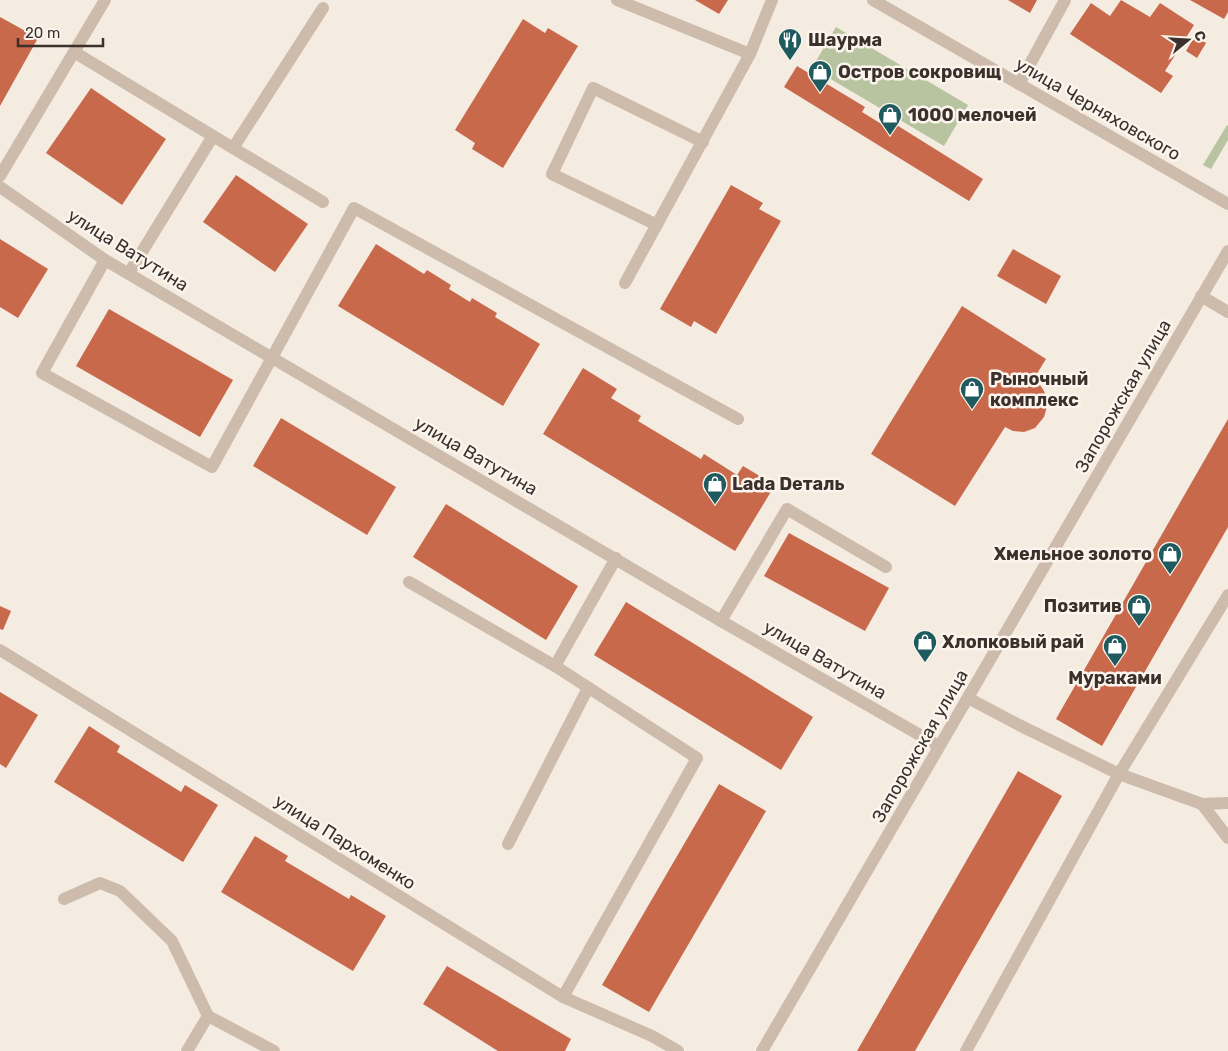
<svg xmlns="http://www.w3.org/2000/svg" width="1228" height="1051" font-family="Rubik,sans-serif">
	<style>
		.green { fill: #b8c4a0 }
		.building { fill: #c8694b }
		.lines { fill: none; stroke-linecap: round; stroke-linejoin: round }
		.minor { stroke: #cdbbac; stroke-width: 12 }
		.labels { text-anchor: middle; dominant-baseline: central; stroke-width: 5; stroke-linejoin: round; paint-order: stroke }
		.poi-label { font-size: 18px; font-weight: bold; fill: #3b302b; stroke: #fbf5ee; text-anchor: start }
		.street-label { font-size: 18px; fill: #3b302b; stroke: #fbf5ee }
	</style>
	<rect width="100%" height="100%" fill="#f4ebe1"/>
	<g class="green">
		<polygon points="836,27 968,105 944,146 812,68"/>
		<polygon points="1227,125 1228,126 1228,140 1211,169 1203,165"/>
	</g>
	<g class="building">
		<polygon points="695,0 728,0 719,14"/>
		<polygon points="1008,0 1037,0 1030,13"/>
		<polygon points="1121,0 1150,17 1160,3 1194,25 1165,71 1173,76 1161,93 1070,34 1091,3 1110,16"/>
		<polygon points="1190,0 1228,0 1228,12 1224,19"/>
		<polygon points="0,17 38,38 0,106"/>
		<polygon points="523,19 545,33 548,28 578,46 503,168 472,149 475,143 455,130"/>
		<polygon points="1195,36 1206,43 1197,58 1186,51"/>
		<polygon points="797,66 865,107 862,112 883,125 887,119 983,179 969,201 784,87"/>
		<polygon points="91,88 166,139 122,205 46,153"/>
		<polygon points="236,175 308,224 275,272 203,222"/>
		<polygon points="731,185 763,203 759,209 781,221 716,334 694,321 691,327 660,309"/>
		<polygon points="0,239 48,269 18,318 0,307"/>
		<polygon points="376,244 424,274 427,270 451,285 449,289 470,302 472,298 497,313 495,317 540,344 503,406 338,306"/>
		<polygon points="1013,249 1061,276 1046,304 997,276"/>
		<polygon points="962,306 1046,359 1033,380 1040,385 1044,391 1048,403 1044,417 1035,428 1024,432 1013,431 1005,427 955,506 871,454"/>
		<polygon points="109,309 233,380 200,437 76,366"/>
		<polygon points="583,368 617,389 611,398 641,416 638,421 701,459 704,454 737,475 743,466 775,485 735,551 543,434"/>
		<polygon points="281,418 396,487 367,535 253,466"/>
		<polygon points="1228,419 1228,527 1102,746 1056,719"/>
		<polygon points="446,504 578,586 546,640 413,557"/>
		<polygon points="789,533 889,588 865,631 764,576"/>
		<polygon points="626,602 813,717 781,770 594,655"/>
		<polygon points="0,606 11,611 3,630 0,629"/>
		<polygon points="0,692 38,715 6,768 0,764"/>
		<polygon points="89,726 120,746 117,752 181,792 185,785 218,805 183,862 54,782"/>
		<polygon points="1018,771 1062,796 915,1051 857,1051"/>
		<polygon points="719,784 766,811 649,1012 602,985"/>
		<polygon points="255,836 288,856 285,861 349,899 351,895 386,916 353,971 221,892"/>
		<polygon points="447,966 571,1039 565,1051 498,1051 423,1004"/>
	</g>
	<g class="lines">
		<g class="minor">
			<polyline points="617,0 750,54 772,0"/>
			<polyline points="873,0 1228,204"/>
			<polyline points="74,52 213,136 129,273"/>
			<polyline points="1019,84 1065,0"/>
			<polyline points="213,136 323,202"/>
			<polyline points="233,148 323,8"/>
			<polyline points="0,176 105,0"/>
			<polyline points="0,187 105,260 721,621 939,746"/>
			<polyline points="657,225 552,174 593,88 703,142"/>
			<polyline points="105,260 42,373 212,467 354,208 738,419"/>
			<polyline points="625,283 750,54"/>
			<polyline points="1201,296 1228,312"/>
			<polyline points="409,582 555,666 697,758 563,997"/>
			<polyline points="721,621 787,509 886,567"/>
			<polyline points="0,650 563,997 652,1036 678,1051"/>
			<polyline points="555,666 616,558"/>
			<polyline points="968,698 1019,725 1119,774 1202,804 1228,803"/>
			<polyline points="1202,804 1228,838"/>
			<polyline points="508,844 588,688"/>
			<polyline points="64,899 100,883 120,891 172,941 208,1016 187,1051"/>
			<polyline points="208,1016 274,1051"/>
			<polyline points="762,1051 1228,251"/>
			<polyline points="966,1051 1119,774 1228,595"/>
		</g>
	</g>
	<defs>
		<g id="restaurant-pin" transform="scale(1.25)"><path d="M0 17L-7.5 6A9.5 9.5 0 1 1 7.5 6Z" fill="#1f5a5e" stroke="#fbf5ee"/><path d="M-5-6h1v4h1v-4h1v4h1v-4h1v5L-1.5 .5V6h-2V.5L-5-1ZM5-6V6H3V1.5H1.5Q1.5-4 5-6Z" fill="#fff"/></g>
		<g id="shop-pin" transform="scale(1.25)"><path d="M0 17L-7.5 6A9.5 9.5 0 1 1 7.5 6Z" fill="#1f5a5e" stroke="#fbf5ee"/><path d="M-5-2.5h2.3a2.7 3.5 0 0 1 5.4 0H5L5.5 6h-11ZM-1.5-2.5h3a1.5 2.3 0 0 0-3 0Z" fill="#fff"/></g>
	</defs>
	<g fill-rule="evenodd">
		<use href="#restaurant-pin" x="790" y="40"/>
		<use href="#shop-pin" x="820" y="72"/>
		<use href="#shop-pin" x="890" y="115"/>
		<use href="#shop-pin" x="972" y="389"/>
		<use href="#shop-pin" x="715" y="484"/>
		<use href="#shop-pin" x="1170" y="554"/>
		<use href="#shop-pin" x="1139" y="606"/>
		<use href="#shop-pin" x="925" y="642"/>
		<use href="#shop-pin" x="1115" y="646"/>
	</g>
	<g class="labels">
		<g class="poi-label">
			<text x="808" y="40">Шаурма</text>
			<text x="838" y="72">Остров сокровищ</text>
			<text x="908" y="115">1000 мелочей</text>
			<text x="990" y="379">Рыночный<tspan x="990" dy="21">комплекс</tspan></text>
			<text x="732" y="484">Lada Dеталь</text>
			<text x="1152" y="554" text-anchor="end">Хмельное золото</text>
			<text x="1122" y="606" text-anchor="end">Позитив</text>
			<text x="942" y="642">Хлопковый рай</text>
			<text x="1115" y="678" text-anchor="middle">Мураками</text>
		</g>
		<g class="street-label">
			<text transform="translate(1098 109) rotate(30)">улица Черняховского</text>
			<text transform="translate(128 250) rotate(32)">улица Ватутина</text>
			<text transform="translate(1123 396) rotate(-60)">Запорожская улица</text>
			<text transform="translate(476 456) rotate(30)">улица Ватутина</text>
			<text transform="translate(825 660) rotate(30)">улица Ватутина</text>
			<text transform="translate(920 746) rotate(-60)">Запорожская улица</text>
			<text transform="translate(345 842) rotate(32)">улица Пархоменко</text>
		</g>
	</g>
	<g transform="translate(1188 40) rotate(72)" stroke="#fbf5ee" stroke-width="4" paint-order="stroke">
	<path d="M0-4L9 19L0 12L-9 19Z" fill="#3b302b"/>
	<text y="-8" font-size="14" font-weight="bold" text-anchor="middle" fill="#3b302b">С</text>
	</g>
	<path d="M18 38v8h85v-8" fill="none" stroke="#3b302b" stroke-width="2.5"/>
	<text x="25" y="38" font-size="15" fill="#3b302b" stroke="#fbf5ee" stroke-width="4" paint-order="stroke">20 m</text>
</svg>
